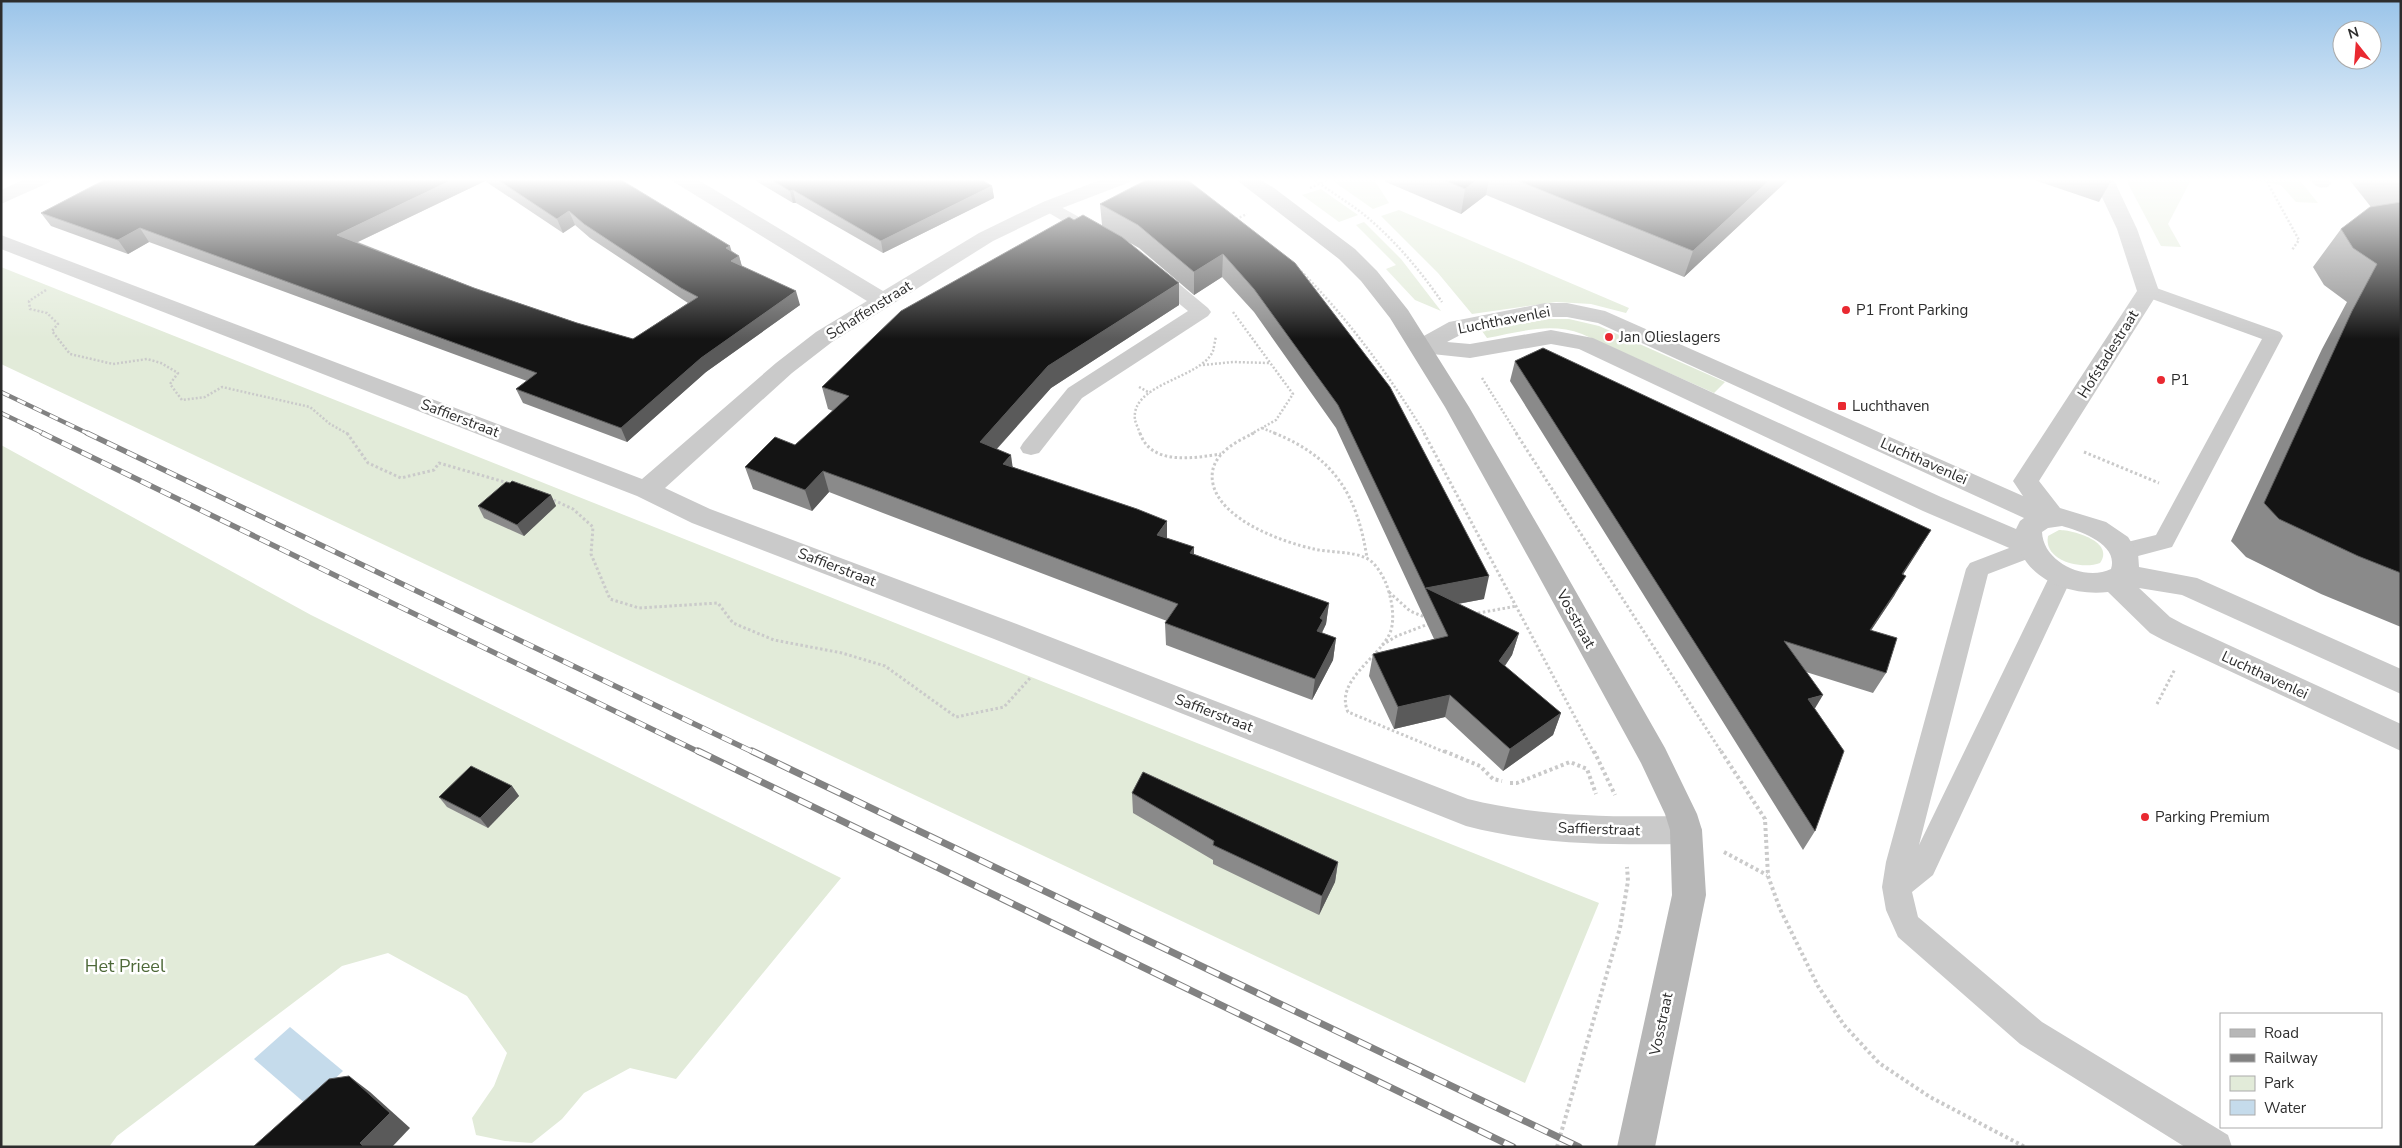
<svg xmlns="http://www.w3.org/2000/svg" width="2402" height="1148" font-family="'Nunito Sans',sans-serif">
	<style>
		.green { fill: #e2ebd9 }
		.water { fill: #c5dbeb }
		.lines { fill: none; stroke-linecap: round; stroke-linejoin: round }
		.path-far2 { stroke: #cacaca; stroke-width: 2.5; stroke-dasharray: 2 2; stroke-linecap: butt }
		.path-far1 { stroke: #cacaca; stroke-width: 3; stroke-dasharray: 2.5 2.5; stroke-linecap: butt }
		.path { stroke: #cacaca; stroke-width: 4; stroke-dasharray: 3 3; stroke-linecap: butt }
		.lane { fill: #cacaca; fill-rule: evenodd }
		.street { fill: #cacaca; fill-rule: evenodd }
		.secondary { fill: #b7b7b7; fill-rule: evenodd }
		.rail-far2-casing { stroke: #828282; stroke-width: 4.5 }
		.rail-far1-casing { stroke: #828282; stroke-width: 5.5 }
		.rail-casing { stroke: #828282; stroke-width: 7 }
		.rail-far2 { stroke: #fff; stroke-width: 3; stroke-dasharray: 9; stroke-linecap: butt }
		.rail-far1 { stroke: #fff; stroke-width: 4; stroke-dasharray: 11; stroke-linecap: butt }
		.rail { stroke: #fff; stroke-width: 5; stroke-dasharray: 14; stroke-linecap: butt }
		.wall { fill: #8a8a8a; fill-rule: evenodd }
		.shaded-wall { fill: #5a5a5a }
		.building { fill: #141414; stroke: #5a5a5a }
		.poi-dot { fill: #e92931; stroke: #fff; stroke-width: 2 }
		.labels { text-anchor: middle; dominant-baseline: central; stroke-width: 5; stroke-linejoin: round; paint-order: stroke }
		.street-label { font-size: 15px; fill: #2d2d2d; stroke: #fff }
		.poi-label { font-size: 15px; fill: #2d2d2d; stroke: #fff; text-anchor: start }
		.near-park-label { font-size: 18px; fill: #4e6939; stroke: #fff }
	</style>
	<rect width="100%" height="100%" fill="#fff"/>
	<g class="green">
		<polygon points="1341,178 1373,178 1389,203 1373,209 1333,181"/>
		<polygon points="2125,178 2192,178 2168,224 2181,247 2161,246"/>
		<polygon points="2238,178 2298,178 2318,203 2296,202 2281,185"/>
		<polygon points="1321,189 1325,192 1358,215 1339,222 1302,195"/>
		<polygon points="1399,210 1629,308 1626,313 1591,304 1556,302 1472,314 1438,273 1381,216"/>
		<polygon points="1364,222 1401,259 1441,311 1415,300 1386,269 1396,265 1356,225"/>
		<polygon points="1,267 1599,903 1525,1083 1,364"/>
		<path d="M1549,319H1569L1599,326L1725,382L1714,393L1582,334C1551,322 1519,332 1487,338L1482,331Z"/>
		<polygon points="1,445 311,615 841,878 676,1079 630,1068 584,1093 562,1119 532,1143 505,1141 476,1135 472,1118 494,1086 507,1053 467,996 388,953 342,966 117,1136 109,1147 1,1147"/>
		<path d="M2059,530C2074,530 2115,542 2100,563C2082,570 2043,561 2048,536Z"/>
	</g>
	<polygon class="water" points="290,1027 343,1071 307,1105 254,1059"/>
	<g class="lines">
		<g class="path-far2">
			<path d="M1312,178C1328,190 1346,201 1362,213C1394,239 1419,269 1442,302"/>
			<polyline points="2265,178 2299,240 2292,250"/>
			<polyline points="1310,188 1332,178"/>
			<polyline points="1236,219 1247,214"/>
			<path d="M1301,271C1350,321 1389,375 1425,434"/>
			<polyline points="46,290 29,301 30,309 47,313 58,324 52,331 70,354 113,364 147,359 161,363 178,373 170,384 182,400 205,397 222,387 310,407 330,424 348,434"/>
			<polyline points="1233,312 1293,394 1276,420 1251,434"/>
			<polyline points="1203,365 1233,362 1269,363"/>
			<polyline points="1482,378 1517,434"/>
			<polyline points="1139,387 1150,393"/>
			<polyline points="1262,428 1277,434"/>
			<path d="M1140,434C1139,430 1136,424 1135,420C1130,383 1201,379 1213,351C1214,347 1215,341 1216,336"/>
		</g>
		<g class="path-far1">
			<polyline points="347,433 368,463 401,478 434,470 439,463 508,483"/>
			<path d="M1140,433C1151,466 1194,458 1221,454"/>
			<path d="M1254,433C1233,443 1207,457 1213,484C1221,520 1282,542 1314,549C1331,553 1351,551 1366,558C1375,562 1381,573 1385,581C1391,595 1396,618 1390,633C1379,658 1334,681 1348,712L1447,753"/>
			<path d="M1274,433C1334,457 1357,494 1367,558"/>
			<polyline points="1424,433 1594,753"/>
			<polyline points="1516,433 1722,753"/>
			<polyline points="2084,452 2159,483"/>
			<polyline points="549,498 573,509 593,527 591,554 610,599 639,608 718,603 733,623 774,640 842,653 885,666 956,717 1004,707 1031,677"/>
			<polyline points="1389,592 1410,611 1427,618"/>
			<polyline points="1473,614 1517,606"/>
			<polyline points="1382,645 1397,636 1431,623"/>
			<polyline points="2157,704 2175,669"/>
		</g>
		<g class="path">
			<polyline points="1444,751 1480,766 1493,779 1502,781"/>
			<polyline points="1594,751 1615,795"/>
			<polyline points="1721,751 1765,819 1768,876 1780,909 1818,986 1844,1025 1879,1063 1930,1097 2025,1147"/>
			<polyline points="1510,783 1517,783 1570,762 1587,769 1596,794"/>
			<polyline points="1724,852 1767,875"/>
			<polyline points="1557,1147 1620,928 1628,881 1627,867"/>
		</g>
		<g class="lane">
			<path d="M2309,178H2327L2331,183L2328,187C2318,189 2315,186 2309,178Z"/>
			<polygon points="1050,201 1108,233 1111,237 1108,241 1096,241 1044,210 1041,206 1044,202"/>
			<polygon points="1154,267 1161,269 1208,308 1211,312 1208,316 1082,398 1039,453 1031,455 1023,453 1020,448 1023,443 1068,388 1188,311 1147,277 1145,273 1147,269"/>
			<polygon points="2148,285 2280,332 2283,336 2172,547 2123,560 2115,557 2111,551 2115,545 2156,535 2262,339 2141,295 2138,291 2141,287"/>
			<polygon points="2030,540 2038,543 2042,549 2038,555 1988,574 1919,845 2053,569 2061,566 2069,569 2073,575 1933,875 1912,892 1918,917 2042,1022 2228,1135 2232,1147 2185,1147 2020,1044 1898,937 1886,910 1882,887 1886,862 1966,569 1970,563"/>
		</g>
		<g class="street">
			<polygon points="27,178 53,178 50,182 1,204 1,190"/>
			<path d="M671,178H695L883,291L979,233L1043,202L1105,178H1133L1130,182L1057,210L993,241L832,342L792,373L665,488L710,509L1014,623L1468,799C1540,817 1612,817 1686,816L1697,820L1702,830L1697,840L1686,844C1611,845 1539,845 1466,826L994,639L692,523L637,496L1,249V235L642,479L776,363L816,332L867,301L674,182Z"/>
			<path d="M2093,178H2113L2137,229L2159,291L2039,481L2060,508L2106,522L2128,537L2138,553L2139,567L2197,578L2401,669V694L2182,595L2139,588L2170,617L2183,624L2401,724V751L2163,640L2150,633L2108,592C2076,596 2036,584 2021,553L1923,511L1579,349L1551,344L1470,358L1413,352L1409,347L1413,342L1449,322L1545,303H1567L1605,311L2023,496L2013,481L2137,291L2117,229ZM1545,317H1567L1598,323L2024,518L2020,521L2016,529L1941,497L1593,338L1551,330L1470,344L1447,342L1464,333ZM2062,526C2080,531 2119,544 2111,569C2085,582 2043,562 2042,532L2048,528Z"/>
		</g>
		<polygon class="secondary" points="1234,178 1258,178 1274,188 1355,249 1377,271 1408,310 1469,407 1555,555 1665,748 1697,814 1702,830 1706,895 1655,1147 1617,1147 1672,895 1670,830 1665,814 1641,763 1531,562 1445,407 1390,318 1361,281 1339,259"/>
		<g class="rail-far2-casing">
			<g id="rail-far2">
				<polyline points="1,392 89,434"/>
				<polyline points="1,413 45,434"/>
			</g>
		</g>
		<g class="rail-far1-casing">
			<g id="rail-far1">
				<polyline points="42,433 701,753"/>
				<polyline points="87,433 755,753"/>
			</g>
		</g>
		<g class="rail-casing">
			<g id="rail">
				<polyline points="698,751 1513,1147"/>
				<polyline points="752,751 1579,1147"/>
			</g>
		</g>
		<use href="#rail-far2" class="rail-far2"/>
		<use href="#rail-far1" class="rail-far1"/>
		<use href="#rail" class="rail"/>
	</g>
	<g class="wall">
		<path d="M108,178H618L739,256L742,267L800,305L706,372L627,442L523,403L516,389L527,381L149,242L128,254L51,226L41,213ZM485,181L563,233L575,225L590,238L688,303L633,339L577,323L474,288L358,242Z"/>
		<polygon points="751,178 979,178 992,186 994,198 883,253 796,203 793,203"/>
		<polygon points="1185,178 1484,599 1458,604 1519,633 1512,655 1505,666 1561,713 1553,735 1503,771 1445,717 1394,729 1369,676 1373,654 1434,639 1336,428 1254,312 1222,277 1194,295 1139,248 1125,240 1179,305 1051,388 997,449 1013,467 1167,538 1194,547 1194,554 1329,603 1326,624 1322,633 1336,638 1333,660 1312,700 1166,645 1165,623 1167,621 883,513 829,492 812,511 753,489 745,467 795,445 833,411 828,409 822,387 1074,220 1102,225 1100,204"/>
		<polygon points="1383,178 1790,178 1684,277 1486,195 1461,214 1386,182"/>
		<polygon points="2028,178 2110,178 2111,181 2099,202"/>
		<polygon points="2348,178 2401,178 2401,627 2321,594 2246,557 2231,541 2322,349 2347,302 2324,285 2313,267 2341,229 2371,207"/>
		<polygon points="1515,361 1931,530 1903,574 1894,596 1871,630 1886,673 1873,693 1806,672 1814,709 1815,831 1803,850 1510,381"/>
		<polygon points="551,495 556,506 524,536 484,518 478,506"/>
		<polygon points="512,786 519,796 488,828 447,807 439,797"/>
		<polygon points="1132,793 1338,862 1335,882 1319,915 1213,864 1213,860 1133,813"/>
	</g>
	<g class="shaded-wall">
		<polygon points="456,178 484,178 485,181 345,248 337,235"/>
		<polygon points="1480,178 1489,178 1486,195 1461,214 1465,189"/>
		<polygon points="1772,178 1790,178 1684,277 1693,251"/>
		<polygon points="992,186 994,198 883,253 881,241"/>
		<polygon points="793,190 796,203 793,203 790,191"/>
		<polygon points="569,211 575,225 563,233 557,219"/>
		<polygon points="140,228 149,242 128,254 118,240"/>
		<polygon points="730,246 734,259 739,256 743,270 735,275 726,248"/>
		<polygon points="1223,254 1222,277 1194,295 1194,272"/>
		<polygon points="1179,283 1179,305 1051,388 983,464 980,442 1048,366"/>
		<polygon points="796,291 800,305 706,372 627,442 621,428 701,358"/>
		<polygon points="1011,455 1014,477 1003,464"/>
		<polygon points="823,471 829,492 812,511 805,490"/>
		<polygon points="551,495 556,506 524,536 517,525"/>
		<polygon points="1167,521 1167,542 1157,535"/>
		<polygon points="1931,530 1918,551 1890,595 1902,574"/>
		<polygon points="1194,547 1194,569 1190,553"/>
		<polygon points="1489,576 1484,599 1435,608 1426,588"/>
		<polygon points="1906,576 1894,596 1858,650 1870,630"/>
		<polygon points="1329,603 1326,624 1322,632 1321,641 1317,631 1320,618"/>
		<polygon points="1519,633 1512,655 1493,683 1499,661"/>
		<polygon points="1336,638 1333,660 1312,700 1315,679"/>
		<polygon points="1450,695 1445,717 1394,729 1398,707"/>
		<polygon points="1823,695 1811,715 1808,699"/>
		<polygon points="1561,713 1553,735 1503,771 1510,749"/>
		<polygon points="512,786 519,796 488,828 480,818"/>
		<polygon points="1338,862 1335,882 1319,915 1322,896"/>
		<polygon points="349,1076 370,1092 410,1128 392,1147 364,1147 360,1143"/>
	</g>
	<g class="building">
		<polygon points="108,178 456,178 337,235 474,288 577,323 633,339 698,297 681,288 584,224 569,211 557,219 495,178 618,178 730,246 726,248 739,256 731,261 796,291 701,358 621,428 516,389 537,373 140,228 118,240 41,213"/>
		<polygon points="768,178 979,178 992,186 881,241 793,190 790,191"/>
		<polygon points="1150,178 1185,178 1295,263 1390,387 1489,576 1426,588 1519,633 1499,661 1561,713 1510,749 1450,695 1398,707 1373,654 1448,636 1338,405 1254,289 1223,254 1194,272 1138,225 1100,204"/>
		<polygon points="1439,178 1480,178 1465,189"/>
		<polygon points="1511,178 1772,178 1693,251"/>
		<polygon points="2101,178 2110,178 2111,181"/>
		<polygon points="2401,202 2401,573 2358,556 2279,519 2264,503 2352,311 2377,264 2353,248 2341,229 2370,207"/>
		<polygon points="1083,215 1122,237 1179,283 1048,366 980,442 1011,455 1003,464 1137,509 1167,521 1157,535 1194,547 1190,553 1329,603 1320,618 1323,620 1317,631 1336,638 1315,679 1165,623 1178,604 878,491 823,471 805,490 745,467 775,437 795,445 849,396 822,387 901,311 1069,217 1074,220"/>
		<polygon points="1543,348 1931,530 1902,574 1906,576 1870,630 1897,638 1886,673 1784,641 1823,695 1808,699 1844,751 1815,831 1515,361"/>
		<polygon points="512,481 551,495 517,525 478,506 506,482 510,483"/>
		<polygon points="471,766 512,786 480,818 439,797"/>
		<polygon points="1143,772 1338,862 1322,896 1213,845 1214,841 1132,793"/>
		<polygon points="349,1076 390,1113 360,1143 364,1147 253,1147 329,1079"/>
	</g>
	<linearGradient id="sky" x2="0" y2="1"><stop stop-color="#9ac4e9"/><stop offset="0.53" stop-color="#fff"/><stop offset="1" stop-color="#fff" stop-opacity="0"/></linearGradient>
	<rect width="2402" height="339" fill="url(#sky)"/>
	<g class="poi-dot">
		<circle cx="1846" cy="310" r="5"/>
		<circle cx="1609" cy="337" r="5"/>
		<circle cx="2161" cy="380" r="5"/>
		<rect x="1837" y="401" width="10" height="10" rx="2.5"/>
		<circle cx="2145" cy="817" r="5"/>
	</g>
	<g class="labels">
		<g class="street-label">
			<text transform="translate(869 310) rotate(-32)">Schaffenstraat</text>
			<text transform="translate(1504 320) rotate(-11)">Luchthavenlei</text>
			<text transform="translate(2108 354) rotate(-58)">Hofstadestraat</text>
			<text transform="translate(460 418) rotate(21)">Saffierstraat</text>
			<text transform="translate(1924 461) rotate(24)">Luchthavenlei</text>
			<text transform="translate(837 567) rotate(21)">Saffierstraat</text>
			<text transform="translate(1576 619) rotate(61)">Vosstraat</text>
			<text transform="translate(2265 675) rotate(25)">Luchthavenlei</text>
			<text transform="translate(1214 713) rotate(21)">Saffierstraat</text>
			<text transform="translate(1599 829) rotate(2)">Saffierstraat</text>
			<text transform="translate(1661 1024) rotate(-78)">Vosstraat</text>
		</g>
		<g class="poi-label">
			<text x="1856" y="310">P1 Front Parking</text>
			<text x="1619" y="337">Jan Olieslagers</text>
			<text x="2171" y="380">P1</text>
			<text x="1852" y="406">Luchthaven</text>
			<text x="2155" y="817">Parking Premium</text>
		</g>
		<g class="near-park-label">
			<text x="125" y="966">Het Prieel</text>
		</g>
	</g>
	<rect width="2402" height="1148" fill="none" stroke="#2d2d2d" stroke-width="5"/>
	<rect x="2220" y="1013" width="162" height="115" fill="#ffffff" stroke="#ababab"/>
	<rect x="2230" y="1029" width="25" height="8" fill="#b7b7b7" stroke="#ababab"/>
	<text x="2264" y="1038" font-size="15" fill="#2d2d2d">Road</text>
	<rect x="2230" y="1054" width="25" height="8" fill="#828282" stroke="#ababab"/>
	<text x="2264" y="1063" font-size="15" fill="#2d2d2d">Railway</text>
	<rect x="2230" y="1076" width="25" height="15" fill="#e2ebd9" stroke="#ababab"/>
	<text x="2264" y="1088" font-size="15" fill="#2d2d2d">Park</text>
	<rect x="2230" y="1100" width="25" height="15" fill="#c5dbeb" stroke="#ababab"/>
	<text x="2264" y="1113" font-size="15" fill="#2d2d2d">Water</text>
	<g transform="translate(2357 45) rotate(343)"><circle r="24" fill="#ffffff" stroke="#ababab"/>
	<path d="M0-4L9 19L0 12L-9 19Z" fill="#e92931"/>
	<text y="-8" font-size="14" font-weight="bold" text-anchor="middle" fill="#2d2d2d">N</text>
	</g>
</svg>
